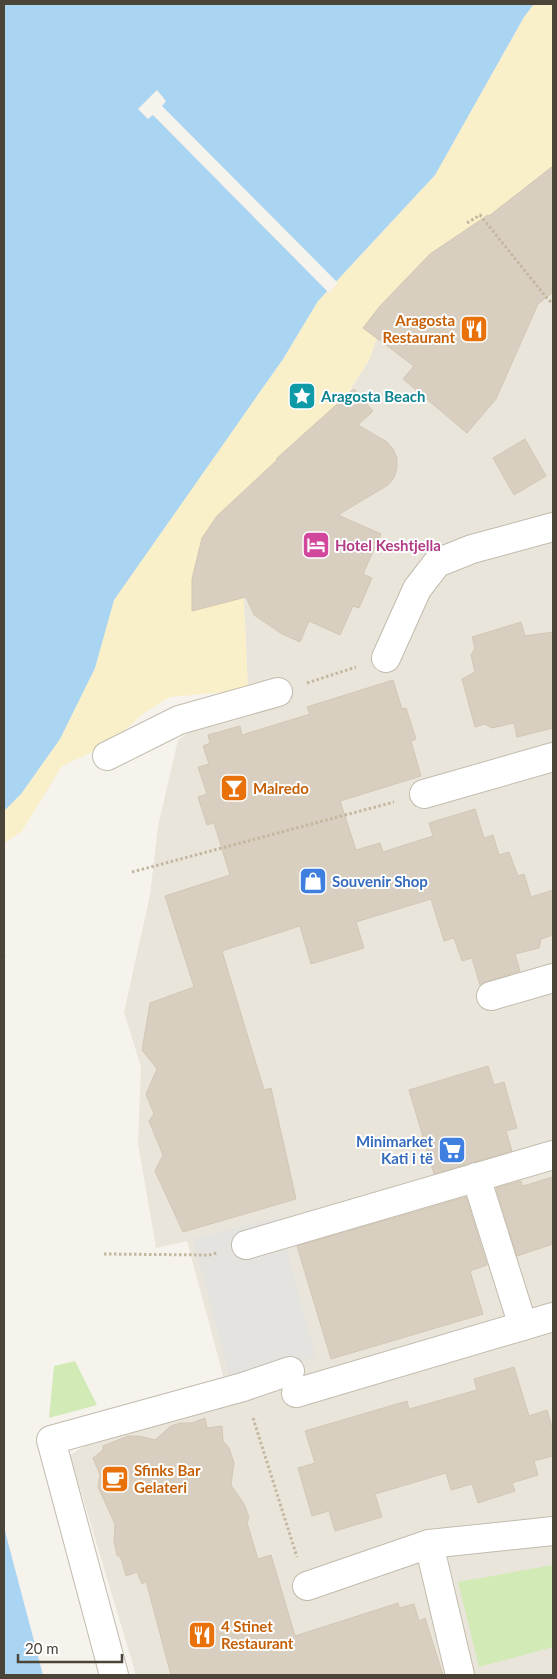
<svg xmlns="http://www.w3.org/2000/svg" width="557" height="1679" font-family="Lato,sans-serif">
	<style>
		.residential { fill: #eae5da }
		.green { fill: #d2eab5 }
		.sand { fill: #f9efc9 }
		.parking { fill: #e5e3e0 }
		.water { fill: #a9d4f2 }
		.pier { fill: #f6f3ec }
		.building { fill: #d8cfc1; stroke: #d3c7b4 }
		.lines { fill: none; stroke-linecap: round; stroke-linejoin: round }
		.minor-casing { stroke: #c2bbae; stroke-width: 30 }
		.path { stroke: #c4b79f; stroke-width: 3; stroke-dasharray: 2.5 2.5; stroke-linecap: butt }
		.minor { stroke: #fff; stroke-width: 28 }
		.labels { text-anchor: middle; dominant-baseline: central; stroke-width: 4; stroke-linejoin: round; paint-order: stroke }
		.food-label { font-size: 15px; font-weight: bold; fill: #c56008; stroke: #fff; text-anchor: start }
		.culture-label { font-size: 15px; font-weight: bold; fill: #0d838f; stroke: #fff; text-anchor: start }
		.hotel-label { font-size: 15px; font-weight: bold; fill: #b23c85; stroke: #fff; text-anchor: start }
		.shop-label { font-size: 15px; font-weight: bold; fill: #366cbe; stroke: #fff; text-anchor: start }
	</style>
	<rect width="100%" height="100%" fill="#f6f3ec"/>
	<polygon class="residential" points="553,166 553,1675 136,1675 70,1455 148,1407 224,1379 187,1241 156,1248 138,1144 141,1067 124,1012 150,895 158,826 178,740 248,690 242,562 369,360 393,293 430,255 490,215"/>
	<g class="green">
		<polygon points="75,1361 97,1405 49,1418 54,1366"/>
		<polygon points="553,1565 553,1647 479,1667 458,1582"/>
	</g>
	<polygon class="sand" points="534,4 553,4 553,166 490,215 430,255 393,293 369,360 242,562 248,690 170,697 144,713 109,744 62,766 22,831 4,843 4,811 21,794 60,739 95,668 113,600 283,359 318,301 435,175 524,17"/>
	<polygon class="parking" points="278,1217 316,1357 230,1379 193,1239"/>
	<g class="water">
		<polygon points="4,4 534,4 524,17 435,175 318,301 283,359 114,600 95,668 60,739 21,794 4,811"/>
		<polygon points="4,1526 6,1535 43,1675 4,1675"/>
	</g>
	<polygon class="pier" points="157,90 166,101 162,106 338,283 329,293 153,115 148,119 138,109"/>
	<g class="building">
		<polygon points="553,166 553,292 538,304 496,399 467,433 403,379 414,366 363,328 380,306 430,254 488,215 489,216"/>
		<polygon points="354,389 373,411 358,425 387,442 393,449 397,458 397,468 394,478 388,485 338,515 381,534 363,574 372,578 359,608 353,606 340,635 309,621 300,642 282,634 254,615 246,597 192,611 192,579 202,538 217,516 277,460 276,459"/>
		<polygon points="525,439 546,476 514,495 493,458"/>
		<polygon points="521,622 525,636 553,632 553,728 517,737 514,723 492,728 485,724 475,727 462,679 475,672 471,655 475,648 472,637"/>
		<polygon points="393,680 402,709 406,708 416,739 411,741 421,776 340,801 356,850 380,843 383,852 433,836 429,823 475,809 484,838 493,835 499,855 509,852 518,876 524,874 531,897 553,890 553,935 541,939 539,948 515,954 520,971 487,981 480,985 472,958 462,961 454,938 444,941 431,899 356,922 364,948 311,964 300,926 222,951 264,1090 271,1088 296,1199 183,1232 155,1171 163,1155 149,1121 154,1114 146,1094 157,1069 142,1050 150,1003 194,987 165,896 230,875 214,823 207,825 198,797 207,794 198,767 209,764 203,746 210,743 208,735 240,726 242,735 310,714 307,707"/>
		<polygon points="488,1066 494,1085 504,1082 517,1128 506,1131 512,1151 434,1174 409,1090"/>
		<polygon points="553,1177 553,1244 517,1256 496,1188 521,1181 523,1186"/>
		<polygon points="466,1197 487,1265 470,1271 483,1314 331,1359 297,1246"/>
		<polygon points="514,1367 529,1416 547,1410 553,1430 553,1456 534,1461 538,1475 512,1483 515,1491 478,1503 472,1484 451,1490 446,1473 375,1494 382,1517 335,1531 329,1511 312,1516 298,1468 315,1463 305,1431 407,1401 409,1409 477,1390 474,1379"/>
		<polygon points="205,1418 207,1428 222,1426 223,1441 229,1448 234,1463 231,1485 244,1504 249,1517 247,1523 258,1559 271,1555 295,1636 398,1603 399,1608 414,1604 419,1621 425,1618 443,1675 171,1675 146,1581 142,1584 137,1572 126,1576 121,1558 117,1555 114,1541 115,1524 98,1487 100,1475 93,1458 103,1450 103,1446 128,1436 139,1436 155,1440 171,1426 180,1423 192,1423"/>
	</g>
	<g class="lines">
		<g class="minor-casing">
			<g id="minor">
				<polyline points="386,658 417,589 437,563 472,549 553,527"/>
				<polyline points="107,756 179,720 278,692"/>
				<polyline points="424,794 553,757"/>
				<polyline points="491,996 553,978"/>
				<polyline points="476,1177 523,1326"/>
				<polyline points="246,1245 553,1155"/>
				<polyline points="296,1393 553,1317"/>
				<polyline points="429,1544 460,1675"/>
				<polyline points="307,1586 429,1544 553,1531"/>
				<polyline points="114,1675 51,1440 243,1387 290,1371"/>
			</g>
		</g>
		<g class="path">
			<polyline points="467,223 480,215 546,297 553,304"/>
			<polyline points="307,683 356,667"/>
			<polyline points="132,872 394,802"/>
			<polyline points="4,955 4,956"/>
			<polyline points="104,1254 209,1255 217,1253"/>
			<polyline points="253,1418 297,1557"/>
		</g>
		<use href="#minor" class="minor"/>
	</g>
	<defs>
		<g id="restaurant-square" transform="scale(1.4375)"><rect x="-9" y="-9" width="18" height="18" rx="4" fill="#e8710a" stroke="#fff"/><path d="M-5-6h1v4h1v-4h1v4h1v-4h1v5L-1.5 .5V6h-2V.5L-5-1ZM5-6V6H3V1.5H1.5Q1.5-4 5-6Z" fill="#fff"/></g>
		<g id="sight-square" transform="scale(1.4375)"><rect x="-9" y="-9" width="18" height="18" rx="4" fill="#0f9aa8" stroke="#fff"/><path d="M0-6L1.8-2.2L6-1.7L2.9 1.2L3.7 5.4L0 3.3L-3.7 5.4L-2.9 1.2L-6-1.7L-1.8-2.2Z" fill="#fff"/></g>
		<g id="hotel-square" transform="scale(1.4375)"><rect x="-9" y="-9" width="18" height="18" rx="4" fill="#d1479c" stroke="#fff"/><path d="M-6-4.5h1.5V1H6V5H4.5V3h-9V5H-6ZM-4 0a1.8 1.8 0 1 1 3.6 0ZM.5 0V-2.5h3Q6-2.5 6 0Z" fill="#fff"/></g>
		<g id="bar-square" transform="scale(1.4375)"><rect x="-9" y="-9" width="18" height="18" rx="4" fill="#e8710a" stroke="#fff"/><path d="M-6-5H6L.8 .8V4.5H3.5V6h-7V4.5H-.8V.8Z" fill="#fff"/></g>
		<g id="shop-square" transform="scale(1.4375)"><rect x="-9" y="-9" width="18" height="18" rx="4" fill="#3f7fe0" stroke="#fff"/><path d="M-5-2.5h2.3a2.7 3.5 0 0 1 5.4 0H5L5.5 6h-11ZM-1.5-2.5h3a1.5 2.3 0 0 0-3 0Z" fill="#fff"/></g>
		<g id="supermarket-square" transform="scale(1.4375)"><rect x="-9" y="-9" width="18" height="18" rx="4" fill="#3f7fe0" stroke="#fff"/><path d="M-6-5.5h2.5l.6 2H6L4.5 2H-2.5L-4.4-4H-6ZM-1.5 3.2a1.3 1.3 0 1 0 .1 0ZM3 3.2a1.3 1.3 0 1 0 .1 0Z" fill="#fff"/></g>
		<g id="cafe-square" transform="scale(1.4375)"><rect x="-9" y="-9" width="18" height="18" rx="4" fill="#e8710a" stroke="#fff"/><path d="M-5.5-4.5H6V0H3Q3 3.5 0 3.5H-2.5Q-5.5 3.5-5.5 0ZM3-3.2v2h1.7v-2ZM-6 4.5H4V6H-6Z" fill="#fff"/></g>
	</defs>
	<g fill-rule="evenodd">
		<use href="#restaurant-square" x="474" y="329"/>
		<use href="#sight-square" x="302" y="396"/>
		<use href="#hotel-square" x="316" y="545"/>
		<use href="#bar-square" x="234" y="788"/>
		<use href="#shop-square" x="313" y="881"/>
		<use href="#supermarket-square" x="452" y="1150"/>
		<use href="#cafe-square" x="115" y="1479"/>
		<use href="#restaurant-square" x="202" y="1635"/>
	</g>
	<g class="labels">
		<g class="food-label">
			<text x="455" y="320" text-anchor="end">Aragosta<tspan x="455" dy="17">Restaurant</tspan></text>
			<text x="253" y="788">Malredo</text>
			<text x="134" y="1470">Sfinks Bar<tspan x="134" dy="17">Gelateri</tspan></text>
			<text x="221" y="1626">4 Stinet<tspan x="221" dy="17">Restaurant</tspan></text>
		</g>
		<g class="culture-label">
			<text x="321" y="396">Aragosta Beach</text>
		</g>
		<g class="hotel-label">
			<text x="335" y="545">Hotel Keshtjella</text>
		</g>
		<g class="shop-label">
			<text x="332" y="881">Souvenir Shop</text>
			<text x="433" y="1141" text-anchor="end">Minimarket<tspan x="433" dy="17">Kati i të</tspan></text>
		</g>
	</g>
	<rect width="557" height="1679" fill="none" stroke="#4b4439" stroke-width="10"/>
	<path d="M18 1654v8h104v-8" fill="none" stroke="#4b4439" stroke-width="2.5"/>
	<text x="25" y="1654" font-size="15" fill="#4b4439" stroke="#ffffff" stroke-width="4" paint-order="stroke">20 m</text>
</svg>
